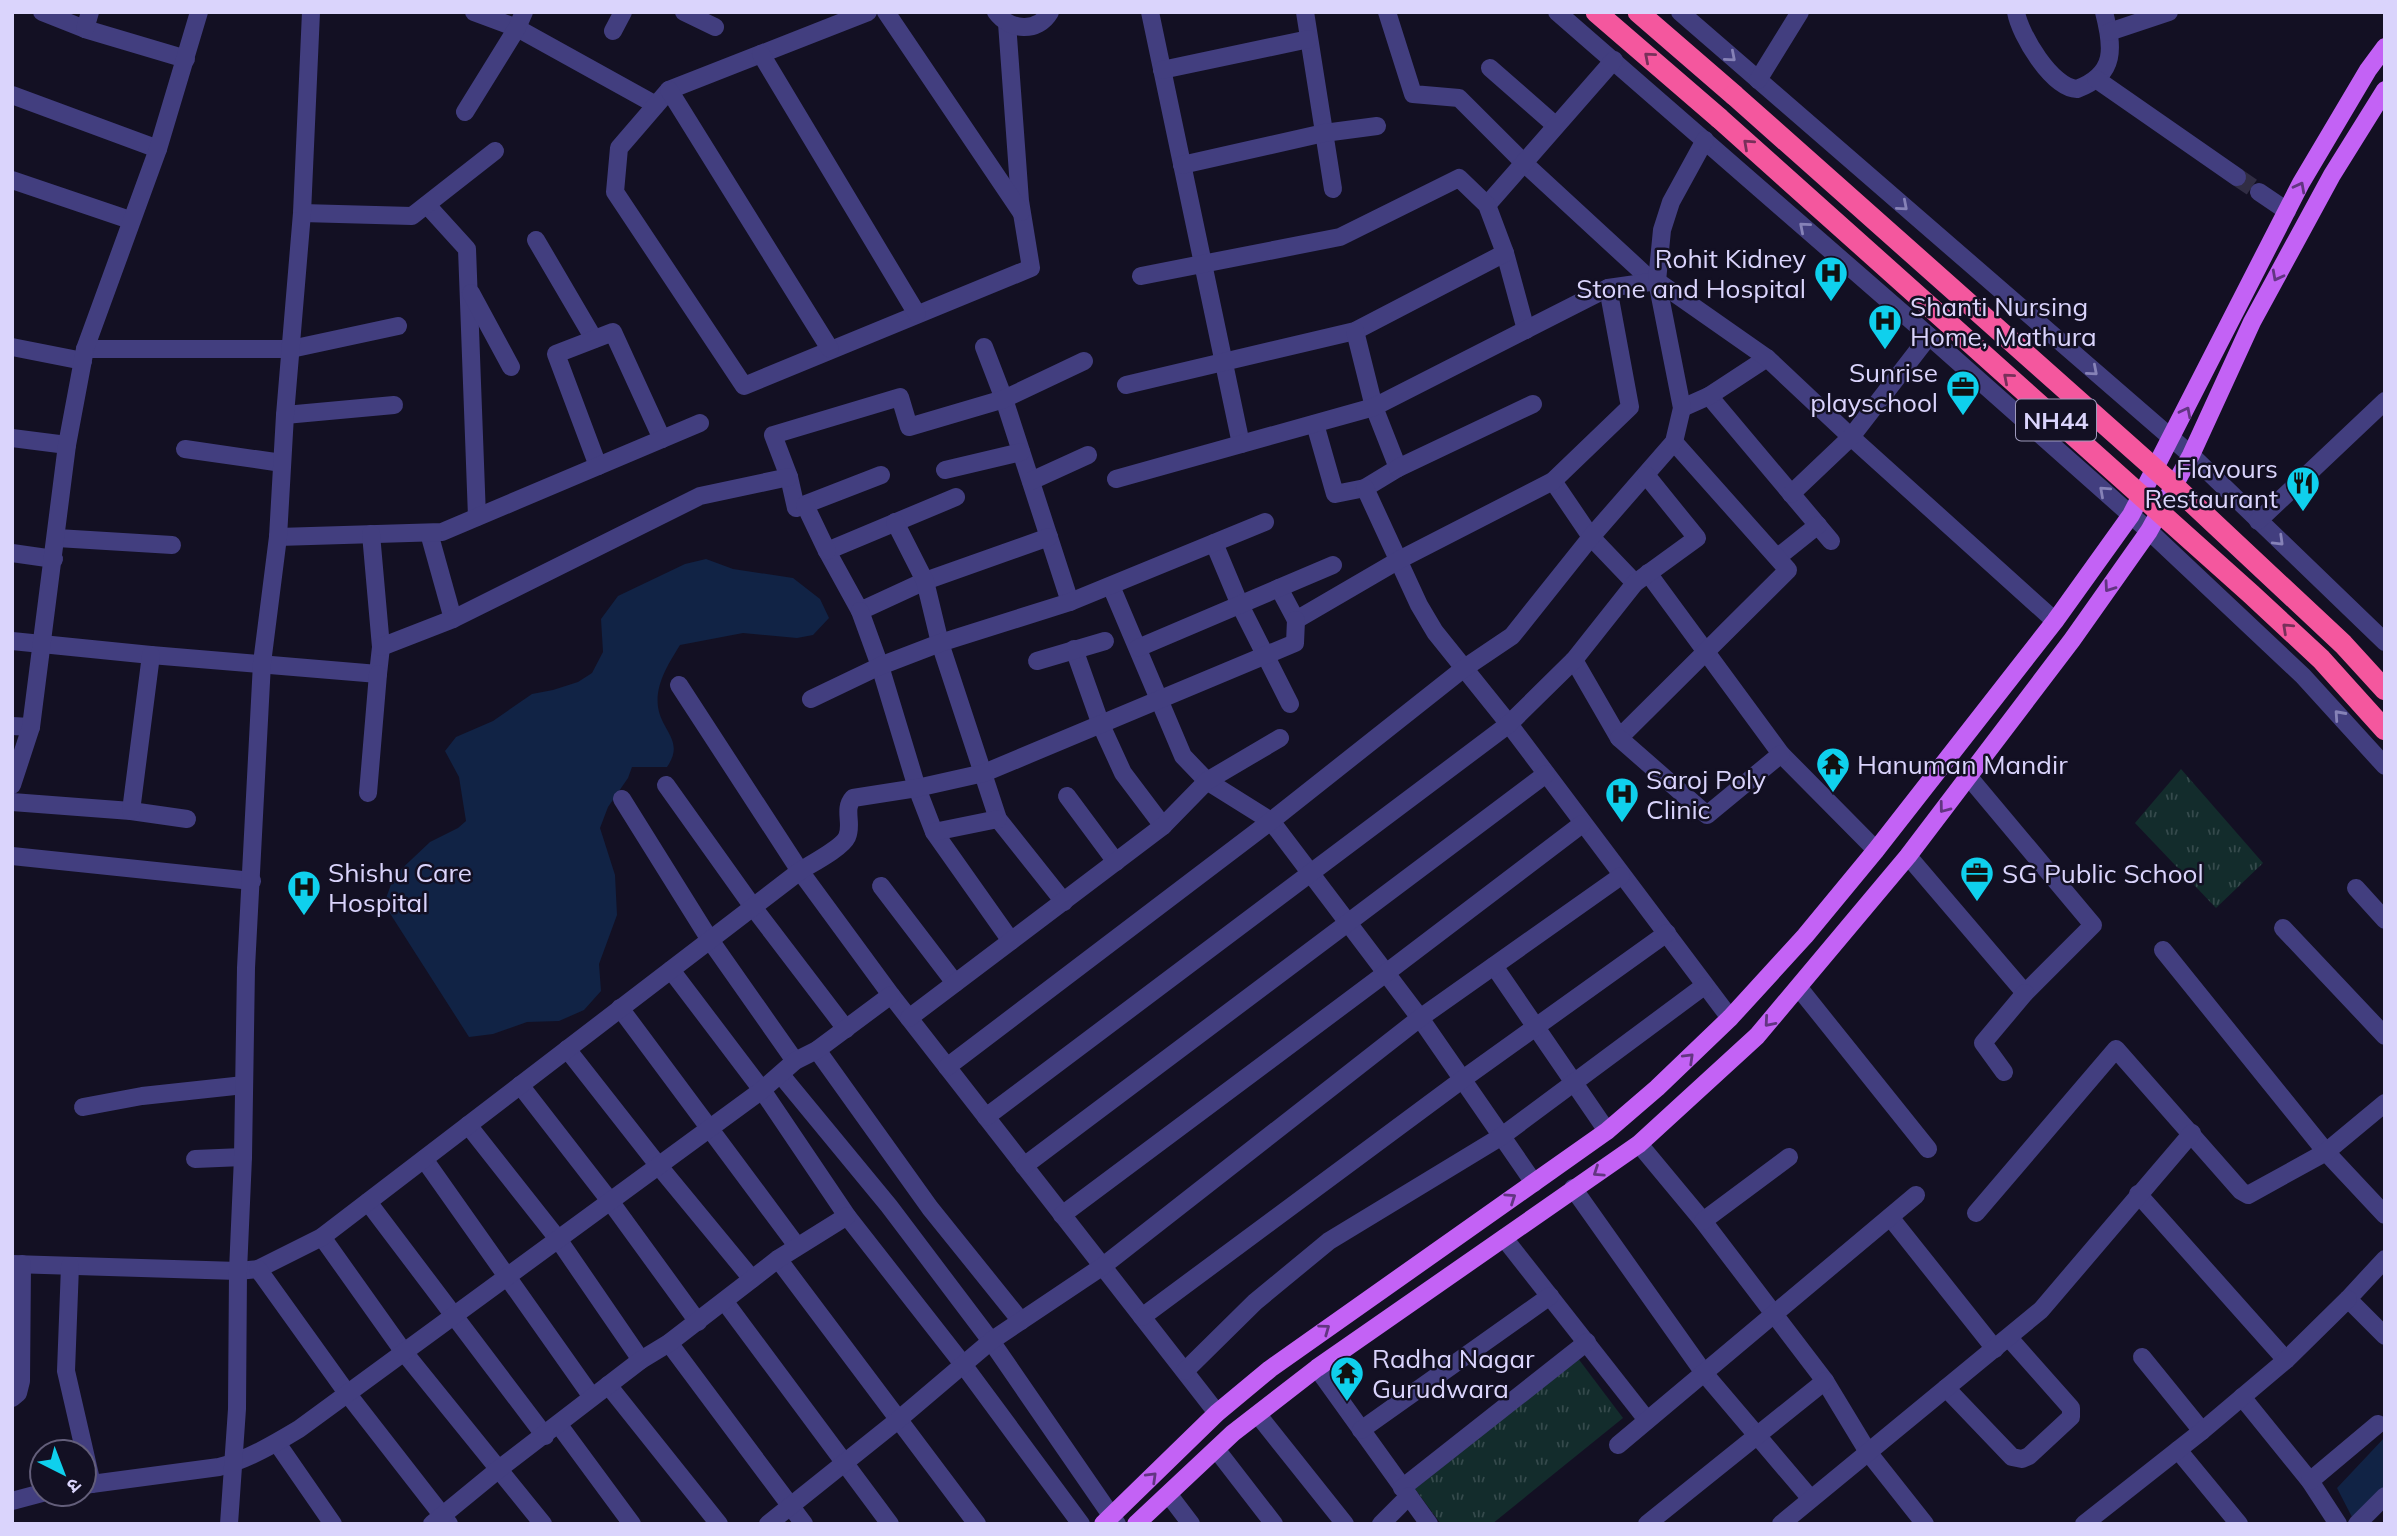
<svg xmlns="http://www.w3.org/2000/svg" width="2397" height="1536" font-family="Mulish,'Noto Sans Devanagari',sans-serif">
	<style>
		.park { fill: url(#park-tufts) }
		.water { fill: #112345 }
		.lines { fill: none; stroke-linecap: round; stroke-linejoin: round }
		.minor-tunnel { stroke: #312d44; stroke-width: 18; stroke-dasharray: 18 9; stroke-linecap: butt }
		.minor { stroke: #423e7f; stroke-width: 18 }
		.major { stroke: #c362f5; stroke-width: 18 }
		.highway { stroke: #f4579e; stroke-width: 21 }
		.highway-bridge { stroke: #f4579e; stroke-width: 21 }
		.oneway { stroke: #78305a }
		.oneway2 { stroke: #8682b7 }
		.oneway3 { stroke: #623582 }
		.labels { text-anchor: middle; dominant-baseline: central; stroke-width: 5; stroke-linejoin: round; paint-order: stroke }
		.shield { fill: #131023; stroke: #9e99bb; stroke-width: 2 }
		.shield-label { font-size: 24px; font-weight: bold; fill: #dad4fc }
		.poi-label { font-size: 26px; fill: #dad4fc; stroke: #131023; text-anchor: start }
	</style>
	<defs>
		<pattern id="park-tufts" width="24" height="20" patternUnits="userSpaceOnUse" patternTransform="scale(1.75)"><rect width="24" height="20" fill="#132c2c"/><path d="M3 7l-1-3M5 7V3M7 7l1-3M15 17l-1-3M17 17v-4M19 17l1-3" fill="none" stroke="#354a4c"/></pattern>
	</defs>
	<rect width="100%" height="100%" fill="#131023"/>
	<g class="park">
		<polygon points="2181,769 2263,863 2216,908 2135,823"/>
		<polygon points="1577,1357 1623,1418 1492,1524 1441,1524 1415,1489"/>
	</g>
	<g class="water">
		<path d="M706,559L733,569L793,578L820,599L829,618L813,635L797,638L743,633L680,645C669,663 655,684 658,707C662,732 685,741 667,767H632L628,778L608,807L600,828L615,875L617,915L599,964L601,991L584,1010L559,1021L527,1022L493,1034L469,1037L384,904L394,876L430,842L458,828L466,821L459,777L445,751L456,737L493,721L532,694L553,690L578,682L592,673L603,652L601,619L618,596L685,564Z"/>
		<polygon points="2385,1437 2385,1491 2353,1519 2337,1488"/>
	</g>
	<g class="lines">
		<polyline class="minor-tunnel" points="2237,177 2259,192"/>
		<g class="minor">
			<polyline points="42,12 85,29 186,59"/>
			<polyline points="474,12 517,28 656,105"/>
			<polyline points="684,12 715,27"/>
			<polyline points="868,12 669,90 619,148 615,192 744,386 1031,268 1020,201 1007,23"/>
			<polyline points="886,12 1021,212"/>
			<path d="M996,12C1010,31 1038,33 1050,12"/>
			<polyline points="1150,12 1241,444"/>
			<polyline points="1305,12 1333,189"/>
			<polyline points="1387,12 1413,94 1459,98 1524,163 1653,282"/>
			<polyline points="1557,12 1929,336 2149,531 2303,676 2385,766"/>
			<polyline points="1680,12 2191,455 2385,642"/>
			<path d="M2016,12C2020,35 2052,88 2077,89C2117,74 2113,47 2104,12"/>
			<polyline points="85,29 90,12"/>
			<polyline points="613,31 623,12"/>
			<polyline points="2109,32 2169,12"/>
			<polyline points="761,54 917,314"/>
			<polyline points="1490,68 1555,125"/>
			<polyline points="1162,70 1309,39"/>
			<polyline points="2096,79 2237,177"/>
			<polyline points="1758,80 1800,12"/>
			<polyline points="669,90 830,349"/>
			<polyline points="12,95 158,149"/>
			<polyline points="465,112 517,28 524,12"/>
			<polyline points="1182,165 1324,133 1377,126"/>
			<polyline points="12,180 130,220"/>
			<polyline points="2259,192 2287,211"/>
			<polyline points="427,205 467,249 477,517"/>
			<polyline points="1487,205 1614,60"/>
			<polyline points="302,213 412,216 495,151"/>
			<polyline points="536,240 594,339"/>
			<polyline points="1505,253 1526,330"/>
			<polyline points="471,293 511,367"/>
			<polyline points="12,347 83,361"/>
			<polyline points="984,347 1004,399 1070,602"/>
			<polyline points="85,349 291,349 398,326"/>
			<polyline points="1126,385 1355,331 1505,253 1487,205 1459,178 1340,237 1141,276"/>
			<polyline points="1709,396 1831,541"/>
			<polyline points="1682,408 1709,396 1767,358"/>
			<polyline points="285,415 394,405"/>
			<polyline points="1315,424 1335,494 1365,488 1398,468 1374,407 1355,331"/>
			<polyline points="12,438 67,445"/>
			<polyline points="185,449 282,463"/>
			<polyline points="598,466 556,354 613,332 662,439"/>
			<polyline points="1398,468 1533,404"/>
			<polyline points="945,470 1021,452"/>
			<polyline points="881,475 796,508 789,477 773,435 900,397 909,427 1004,399 1084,361"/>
			<polyline points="1116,479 1374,407 1608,288 1657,281 1767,358 1851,437 2055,621"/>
			<polyline points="1031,481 1088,455"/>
			<polyline points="1553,481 1591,537 1635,583"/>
			<polyline points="1365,488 1419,605 1435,632 1509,724 1730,1018"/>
			<polyline points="1791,494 1851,437 1929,336"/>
			<polyline points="956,497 827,551 860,611 925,581 1049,537"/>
			<polyline points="805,505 827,551"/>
			<polyline points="2258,521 2385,401"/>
			<polyline points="895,522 925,581 940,643 998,819 1064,902"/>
			<polyline points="429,533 453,619"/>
			<polyline points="278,537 442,532 700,423"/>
			<polyline points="57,538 172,545"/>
			<polyline points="1214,543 1240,605 1290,704"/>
			<polyline points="12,553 54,559"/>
			<polyline points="1778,557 1818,525"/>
			<polyline points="1648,573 1781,754 1876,850"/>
			<polyline points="1111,586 1183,756 1207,781 1271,821 1420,1018 1534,1183"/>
			<polyline points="1279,588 1296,620 1399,560 1553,481 1630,407 1608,288"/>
			<polyline points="860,611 880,666 917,788 934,832 1011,941"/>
			<polyline points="12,641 151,655 378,674 381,647 371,534"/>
			<polyline points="381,647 453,619 700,496 789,477"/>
			<polyline points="1138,648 1333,565"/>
			<polyline points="1074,649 1101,725 1123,773 1163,826"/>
			<polyline points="1574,660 1619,738 1788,570 1674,442"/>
			<polyline points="1037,661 1105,641"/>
			<polyline points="679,685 800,871 891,995 1217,1413"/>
			<polyline points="811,699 880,666 940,643 1070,602 1265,522"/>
			<polyline points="12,726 31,727"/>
			<polyline points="1619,738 1707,815 1781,754"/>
			<polyline points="12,785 31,727 67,445 85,349 158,149 199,12"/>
			<polyline points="666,785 753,907 846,1029"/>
			<polyline points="368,793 378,674"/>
			<polyline points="1067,796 1116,862"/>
			<polyline points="622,799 710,940 795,1061"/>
			<polyline points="12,802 131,811 187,819"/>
			<polyline points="131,811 151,655"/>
			<polyline points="934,832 998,819"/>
			<polyline points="12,856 252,881"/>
			<polyline points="1908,856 2025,993 2093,925 1968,776"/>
			<polyline points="881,886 955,983"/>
			<polyline points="2356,888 2385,920"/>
			<polyline points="2283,928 2385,1036"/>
			<polyline points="2163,950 2326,1152 2385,1215"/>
			<polyline points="1494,966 1607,1131"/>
			<polyline points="671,970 762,1090 847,1216 962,1363 1081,1524"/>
			<polyline points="1799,988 1928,1149"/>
			<polyline points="620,1008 797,1246"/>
			<polyline points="909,1018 1163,826 1207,781 1280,738"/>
			<polyline points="567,1049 658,1165 752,1279"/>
			<polyline points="817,1050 930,1208 1021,1321"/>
			<polyline points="947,1067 1271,821 1463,669 1512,636 1591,537 1674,442 1682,408 1657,281 1662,230 1671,202 1705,140"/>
			<polyline points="2004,1072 1983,1043 2025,993"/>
			<polyline points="781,1075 889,1206 991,1341 1117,1524"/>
			<polyline points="520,1085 610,1201 698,1322"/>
			<polyline points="83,1107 142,1096 244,1085"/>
			<polyline points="986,1117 1509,724 1574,660 1635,583 1697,538 1646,475"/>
			<polyline points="468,1125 558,1239 641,1360"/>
			<polyline points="1639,1144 1703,1221 1825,1381 1868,1452 1925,1524"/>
			<polyline points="195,1159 243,1157"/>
			<polyline points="424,1159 592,1397"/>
			<polyline points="1024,1166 1546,774"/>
			<polyline points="1573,1188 1704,1373 1811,1499"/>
			<polyline points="2138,1194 2286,1360"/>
			<polyline points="368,1202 545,1436"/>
			<polyline points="1976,1213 2116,1049 2241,1191 2248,1195 2326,1152 2385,1103"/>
			<polyline points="1062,1215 1386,973 1582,824"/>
			<polyline points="1890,1217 1995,1349"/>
			<polyline points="1703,1221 1789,1157"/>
			<polyline points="322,1237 403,1351 543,1524"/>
			<polyline points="1504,1238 1647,1420"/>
			<polyline points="778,1259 977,1524"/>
			<polyline points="2385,1259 2348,1299 2385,1336"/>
			<path d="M12,1264L238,1271L258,1269L322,1237L800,871C811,864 842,848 847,837C853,824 843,809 853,798L917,788L984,773L1295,643L1296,620"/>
			<polyline points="70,1266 66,1371 92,1484"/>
			<polyline points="258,1269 347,1393 449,1524"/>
			<polyline points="725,1302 890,1524"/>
			<polyline points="1142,1317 1463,1079 1667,933"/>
			<polyline points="669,1343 804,1524"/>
			<polyline points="2142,1357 2202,1431"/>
			<polyline points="1317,1368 1429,1524"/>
			<polyline points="1185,1371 1255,1302 1329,1241 1502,1136 1704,986"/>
			<polyline points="608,1385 719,1524"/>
			<polyline points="1946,1388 2012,1457 2022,1459 2029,1456 2071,1417 2071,1408 2009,1338"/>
			<polyline points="2242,1397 2310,1481 2338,1524"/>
			<polyline points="12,1398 18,1393 21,1381 22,1264"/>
			<polyline points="1258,1415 1345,1524"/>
			<polyline points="559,1425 632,1524"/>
			<polyline points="1361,1430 1550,1296"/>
			<polyline points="277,1443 333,1524"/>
			<polyline points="1618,1445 1916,1195"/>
			<polyline points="1216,1449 1274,1524"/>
			<polyline points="2178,1450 2239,1524"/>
			<polyline points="2310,1481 2378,1424"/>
			<path d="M84,1485L219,1467C247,1460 274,1444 299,1429L762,1090L795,1061L817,1050L891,995"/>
			<polyline points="1402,1488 1587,1342"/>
			<polyline points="1169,1495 1191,1524"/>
			<polyline points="12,1501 42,1493"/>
			<polyline points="229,1524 237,1409 238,1271 243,1157 246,968 262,663 278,537 285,415 302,213 311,12"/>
			<polyline points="432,1524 499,1469 641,1360 669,1343 778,1259 847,1216"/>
			<polyline points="768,1524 898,1420 991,1341 1103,1266 1420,1018 1621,876"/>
			<polyline points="1381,1524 1409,1496"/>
			<polyline points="1647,1524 1825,1381"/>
			<polyline points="1781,1524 2041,1310 2192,1133"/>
			<polyline points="2084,1524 2202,1431 2286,1360 2348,1299"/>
			<polyline points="2357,1524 2385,1496"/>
		</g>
		<g class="major">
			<polyline points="1103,1524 1217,1413 1270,1369 1607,1131 1657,1088 1730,1018 1805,936 1876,850 2055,621 2131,515 2301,183 2368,70 2385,47"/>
			<polyline points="1136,1524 1233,1433 1317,1368 1639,1144 1757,1036 1908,856 2072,640 2149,531 2191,455 2252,322 2332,175 2385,90"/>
		</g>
		<g class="highway">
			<polyline points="1596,12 1719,118"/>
			<polyline points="1638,12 1734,95"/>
		</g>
		<g class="highway-bridge">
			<polyline points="1734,95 2172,484 2343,644 2385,690"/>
			<polyline points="1719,118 2251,594 2321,659 2385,730"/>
		</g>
	</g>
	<defs><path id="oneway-chevron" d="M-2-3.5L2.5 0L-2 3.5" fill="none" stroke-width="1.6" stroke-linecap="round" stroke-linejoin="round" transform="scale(1.75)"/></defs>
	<g class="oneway">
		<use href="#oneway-chevron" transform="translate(1649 57) rotate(-139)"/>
		<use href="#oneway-chevron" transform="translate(1748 144) rotate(-138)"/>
		<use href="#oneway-chevron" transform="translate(2008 378) rotate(-139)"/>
		<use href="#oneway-chevron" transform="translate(2287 628) rotate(-137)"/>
	</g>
	<g class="oneway2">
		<use href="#oneway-chevron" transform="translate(1731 57) rotate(41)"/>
		<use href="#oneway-chevron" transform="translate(1903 206) rotate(41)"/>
		<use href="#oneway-chevron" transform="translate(1804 227) rotate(-139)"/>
		<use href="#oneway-chevron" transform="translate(2093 371) rotate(41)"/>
		<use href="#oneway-chevron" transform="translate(2104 491) rotate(-138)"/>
		<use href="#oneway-chevron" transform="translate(2279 541) rotate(44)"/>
		<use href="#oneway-chevron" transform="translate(2339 715) rotate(-132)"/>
	</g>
	<g class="oneway3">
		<use href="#oneway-chevron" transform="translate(2300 187) rotate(-62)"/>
		<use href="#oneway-chevron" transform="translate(2277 276) rotate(118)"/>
		<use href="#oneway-chevron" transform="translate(2186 412) rotate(-63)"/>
		<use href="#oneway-chevron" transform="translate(2109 587) rotate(125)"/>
		<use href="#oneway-chevron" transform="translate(1944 808) rotate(127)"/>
		<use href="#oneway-chevron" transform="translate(1769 1022) rotate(131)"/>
		<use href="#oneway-chevron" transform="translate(1689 1058) rotate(-44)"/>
		<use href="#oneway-chevron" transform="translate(1598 1172) rotate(146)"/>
		<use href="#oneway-chevron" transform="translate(1511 1198) rotate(-34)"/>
		<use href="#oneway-chevron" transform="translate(1325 1329) rotate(-36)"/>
		<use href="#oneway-chevron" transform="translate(1152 1477) rotate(-44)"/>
	</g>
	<defs>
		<g id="hospital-pin" transform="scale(1.75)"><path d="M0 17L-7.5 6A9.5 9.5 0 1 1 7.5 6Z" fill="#0fd0ed" stroke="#131023"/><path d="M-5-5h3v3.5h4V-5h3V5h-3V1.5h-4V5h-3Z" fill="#111"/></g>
		<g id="office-pin" transform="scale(1.75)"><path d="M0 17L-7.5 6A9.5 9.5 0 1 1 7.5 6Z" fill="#0fd0ed" stroke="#131023"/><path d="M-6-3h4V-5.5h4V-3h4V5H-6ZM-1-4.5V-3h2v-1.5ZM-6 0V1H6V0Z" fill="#111"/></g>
		<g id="restaurant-pin" transform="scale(1.75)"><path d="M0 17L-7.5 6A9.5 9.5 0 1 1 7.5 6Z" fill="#0fd0ed" stroke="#131023"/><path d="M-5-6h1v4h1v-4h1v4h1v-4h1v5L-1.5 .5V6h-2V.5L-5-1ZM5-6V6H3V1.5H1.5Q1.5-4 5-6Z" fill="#111"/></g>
		<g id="temple-pin" transform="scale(1.75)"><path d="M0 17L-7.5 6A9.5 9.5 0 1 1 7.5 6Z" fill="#0fd0ed" stroke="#131023"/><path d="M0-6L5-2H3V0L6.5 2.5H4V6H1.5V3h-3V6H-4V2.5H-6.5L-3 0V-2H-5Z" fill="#111"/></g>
	</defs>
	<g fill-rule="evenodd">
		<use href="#hospital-pin" x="1831" y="273"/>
		<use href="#hospital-pin" x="1885" y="321"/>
		<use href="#office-pin" x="1963" y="387"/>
		<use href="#restaurant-pin" x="2303" y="483"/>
		<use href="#temple-pin" x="1833" y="764"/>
		<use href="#hospital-pin" x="1622" y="794"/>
		<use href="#office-pin" x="1977" y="873"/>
		<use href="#hospital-pin" x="304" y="887"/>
		<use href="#temple-pin" x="1347" y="1373"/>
	</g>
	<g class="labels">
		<rect class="shield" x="2016" y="399.5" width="80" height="41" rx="5"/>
		<g class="shield-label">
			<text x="2056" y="420">NH44</text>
		</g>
		<g class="poi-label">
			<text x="1806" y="258" text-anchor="end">Rohit Kidney<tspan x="1806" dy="30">Stone and Hospital</tspan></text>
			<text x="1910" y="306">Shanti Nursing<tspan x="1910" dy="30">Home, Mathura</tspan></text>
			<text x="1938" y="372" text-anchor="end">Sunrise<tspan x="1938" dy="30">playschool</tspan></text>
			<text x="2278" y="468" text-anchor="end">Flavours<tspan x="2278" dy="30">Restaurant</tspan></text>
			<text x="1857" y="764">Hanuman Mandir</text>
			<text x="1646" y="779">Saroj Poly<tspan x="1646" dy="30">Clinic</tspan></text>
			<text x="328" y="872">Shishu Care<tspan x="328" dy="30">Hospital</tspan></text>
			<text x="2002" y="873">SG Public School</text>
			<text x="1372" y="1358">Radha Nagar<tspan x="1372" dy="30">Gurudwara</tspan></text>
		</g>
	</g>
	<rect width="2397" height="1536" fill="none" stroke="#dad4fc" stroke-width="28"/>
	<g transform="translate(63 1473) rotate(138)"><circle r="33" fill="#131023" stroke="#635e7a" stroke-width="2"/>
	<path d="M0-5L12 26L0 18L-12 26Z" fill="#0fd0ed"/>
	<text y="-10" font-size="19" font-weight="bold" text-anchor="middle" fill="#dad4fc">उ</text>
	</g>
</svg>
